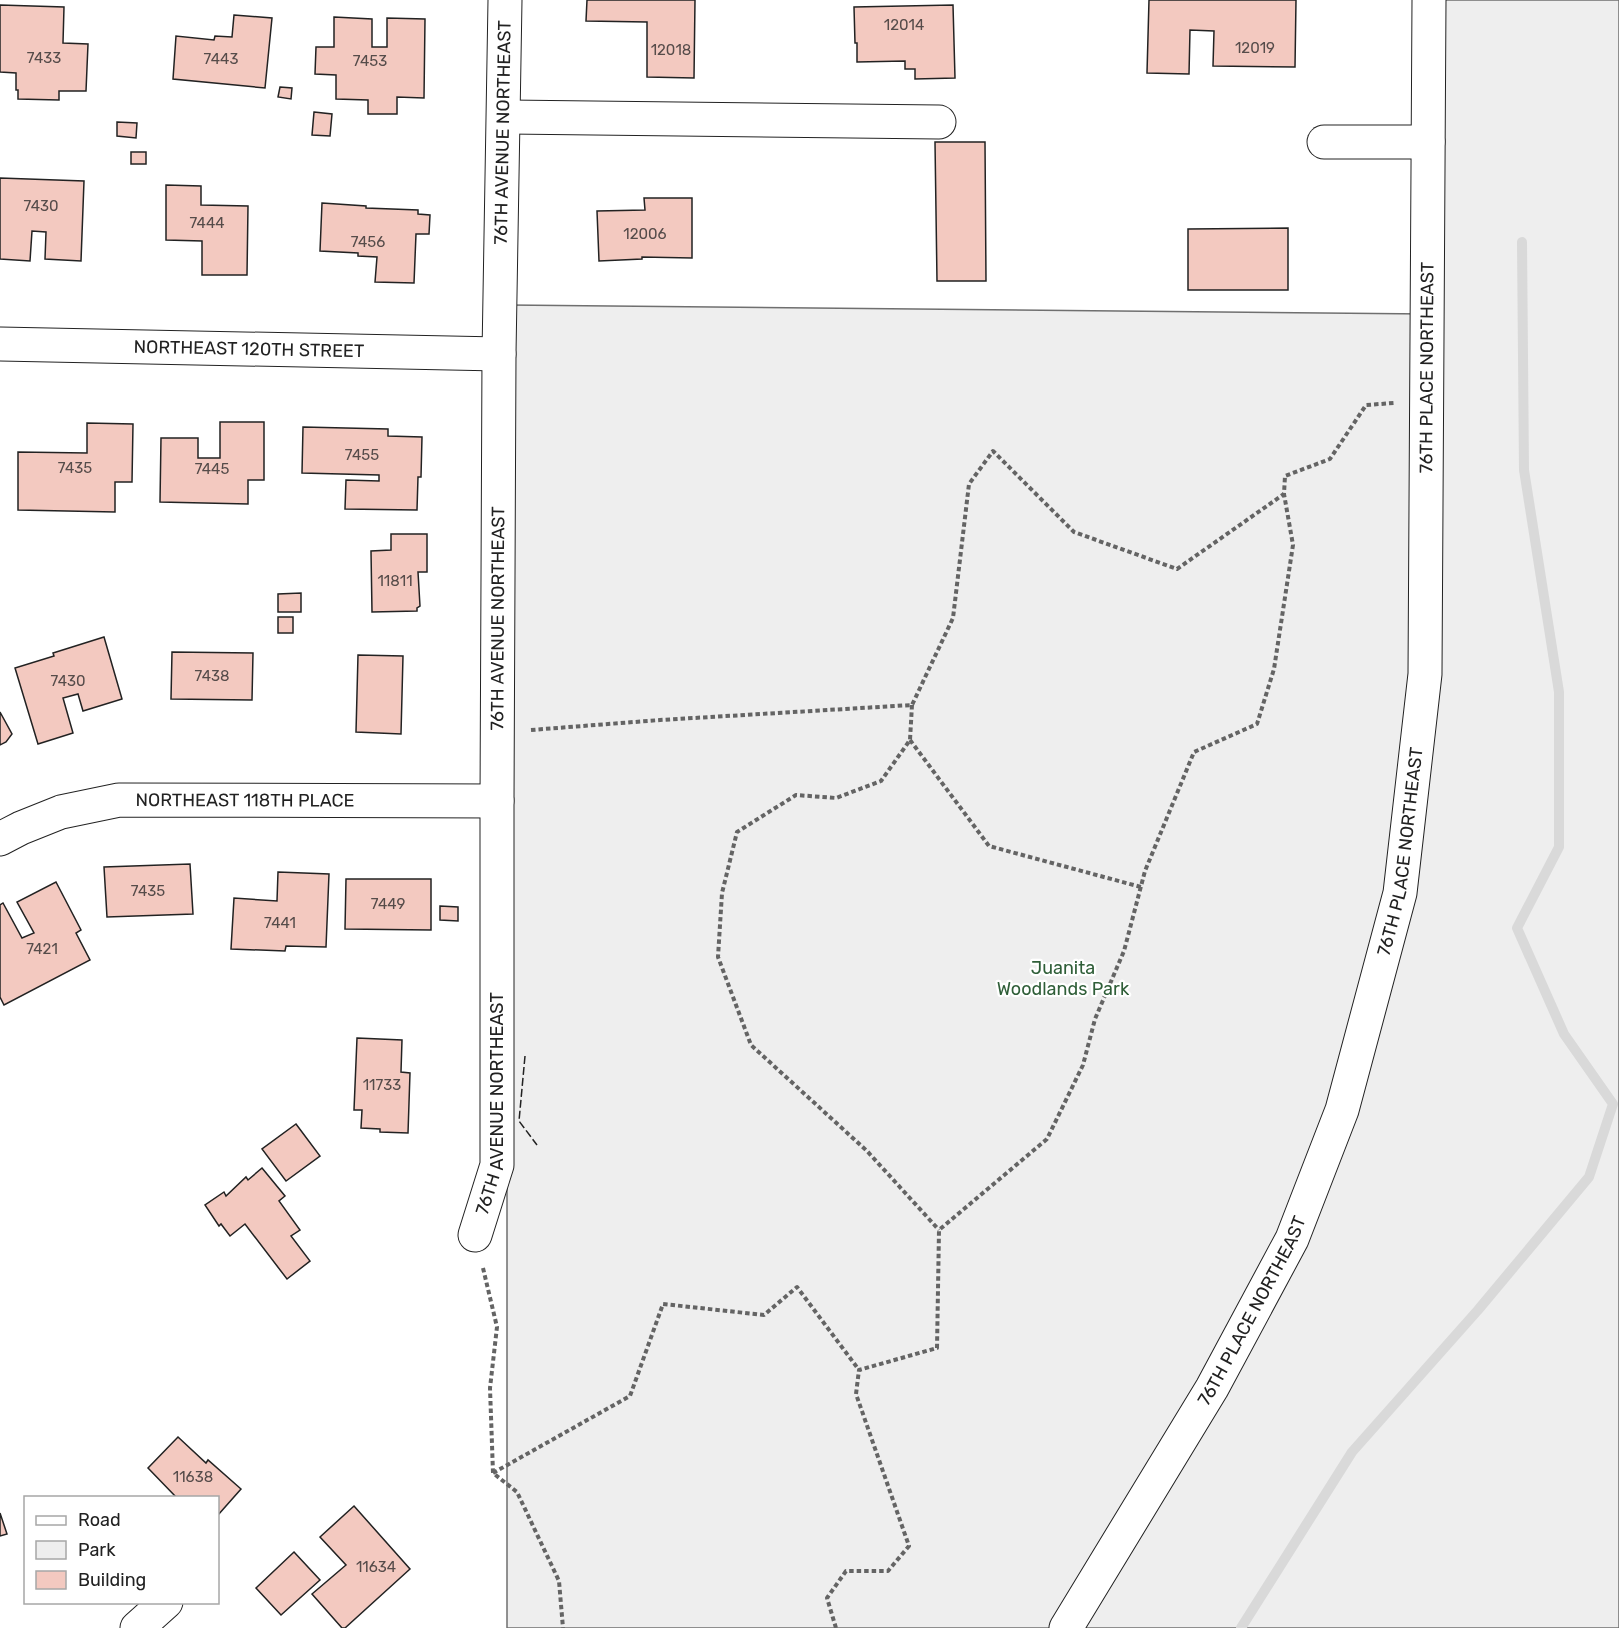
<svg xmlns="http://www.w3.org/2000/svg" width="1619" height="1628" font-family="Rubik,sans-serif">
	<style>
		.green { fill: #eee; stroke: #6f6f6f; stroke-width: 1.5 }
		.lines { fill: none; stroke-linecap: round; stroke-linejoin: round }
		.stream { stroke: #d9d9d9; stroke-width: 10 }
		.building { fill: #f3c9c0; stroke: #222; stroke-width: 1.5 }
		.minor-casing { stroke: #222; stroke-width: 35 }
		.path { stroke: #646464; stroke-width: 4; stroke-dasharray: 4.5 3; stroke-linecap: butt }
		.minor { stroke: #fff; stroke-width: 33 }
		.fence { stroke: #222; stroke-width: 1.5; stroke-dasharray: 8 3; stroke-linecap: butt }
		.labels { text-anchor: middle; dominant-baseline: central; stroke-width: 4.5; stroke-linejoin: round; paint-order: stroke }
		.number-label { font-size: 15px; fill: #564c4a }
		.street-label { font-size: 18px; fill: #222; stroke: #fff }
		.park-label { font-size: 18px; fill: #2f5e38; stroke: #fff }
	</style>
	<rect width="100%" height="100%" fill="#fff"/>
	<polygon class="green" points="1429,0 1619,0 1619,1628 507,1628 507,305 1427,314"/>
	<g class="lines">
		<polyline class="stream" points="1241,1628 1352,1452 1478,1310 1589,1177 1613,1104 1564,1034 1517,928 1559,847 1559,692 1524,470 1522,242"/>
	</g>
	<g class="building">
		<polygon points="587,0 695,0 694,78 647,77 647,22 586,21"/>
		<polygon points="1149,0 1296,0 1295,67 1213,66 1214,31 1190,30 1189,74 1147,73"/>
		<polygon points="0,5 64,7 63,43 88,44 86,91 59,91 59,100 18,99 18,90 16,90 16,73 0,72"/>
		<polygon points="953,5 955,78 915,79 915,69 905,69 905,61 857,62 857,43 855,43 854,7"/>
		<polygon points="234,15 272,18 265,88 173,79 176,36 214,40 215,36 232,37"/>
		<polygon points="334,17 372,19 372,47 387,47 387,18 425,19 424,98 397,97 397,114 368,114 368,100 336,99 336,75 315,74 316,47 334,47"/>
		<polygon points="280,87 292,88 291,99 278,97"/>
		<polygon points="314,112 332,114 330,136 312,135"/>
		<polygon points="117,122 137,123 136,138 117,136"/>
		<polygon points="935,142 985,142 986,281 937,281"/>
		<rect x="131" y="152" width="15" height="12"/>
		<polygon points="0,178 84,181 81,261 45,259 46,232 32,231 30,261 0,259"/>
		<polygon points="166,185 201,186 201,205 248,206 247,275 202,275 202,241 166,240"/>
		<polygon points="644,198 692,198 692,258 642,257 642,259 599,261 597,211 645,210"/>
		<polygon points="322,203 366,206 366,208 418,210 418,214 430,215 429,234 416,234 414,283 375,282 377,257 358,256 358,253 320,251"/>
		<polygon points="1288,228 1288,290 1188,290 1188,229"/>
		<polygon points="220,422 264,422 264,480 248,480 248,504 160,502 161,438 198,438 198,458 220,458"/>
		<polygon points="87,423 133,424 132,482 115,482 115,512 18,510 18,452 87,453"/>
		<polygon points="303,427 388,429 388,436 422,437 421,477 418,477 417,510 345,509 346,480 379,481 379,475 302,473"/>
		<polygon points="391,534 427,534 427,572 418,572 420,606 417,608 417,611 372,612 371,551 391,550"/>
		<polygon points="301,593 301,612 278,612 278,594"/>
		<rect x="278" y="617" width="15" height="16"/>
		<polygon points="104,637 122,699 83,711 78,694 63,698 73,733 38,744 15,668 54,656 53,653"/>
		<polygon points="172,652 253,653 252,700 171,699"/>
		<polygon points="358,655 403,656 401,734 356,732"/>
		<polygon points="0,712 12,734 6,742 0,745"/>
		<polygon points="190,864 193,914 107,917 104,867"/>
		<polygon points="278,872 329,874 326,947 286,946 285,951 231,949 234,898 277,901"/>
		<polygon points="346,879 431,879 431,930 345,929"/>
		<polygon points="56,882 81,930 76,933 90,960 4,1005 0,997 0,905 3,903 22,938 34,933 17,902"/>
		<polygon points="440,906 458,907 458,921 440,920"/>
		<polygon points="357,1038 402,1040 401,1072 410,1073 408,1133 380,1132 380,1129 361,1128 362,1110 354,1110"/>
		<polygon points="296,1124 320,1156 286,1181 262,1149"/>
		<polygon points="262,1168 285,1196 279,1201 300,1230 291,1236 310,1261 287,1279 245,1224 230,1236 221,1224 219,1226 205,1205 224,1192 226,1196 246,1177 248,1180"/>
		<polygon points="178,1437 206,1463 208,1460 241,1489 218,1515 218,1498 177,1498 148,1468"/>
		<polygon points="354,1506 410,1569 345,1628 342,1628 312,1594 346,1565 320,1537"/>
		<polygon points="0,1513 7,1534 0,1536"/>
		<polygon points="294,1552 320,1580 281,1615 256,1588"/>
	</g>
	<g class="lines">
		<g class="minor-casing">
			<g id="minor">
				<polyline points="504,117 939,122"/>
				<polyline points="1324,142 1428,142"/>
				<path id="s1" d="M0,344L499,354"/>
				<path id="s2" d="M0,839L21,828L61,812L119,800L497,801"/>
				<path id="s3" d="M475,1235L497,1165V801L499,354L505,0"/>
				<polyline points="137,1628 166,1602"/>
				<path id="s4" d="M1066,1628L1212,1388L1292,1239L1342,1110L1400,893L1425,674L1429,0"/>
			</g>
		</g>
		<g class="path">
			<polyline points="912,705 910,740 881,781 836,798 796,795 737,832 722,893 718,957 751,1045 867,1151 939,1230"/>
			<polyline points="531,730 660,720 912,705 953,618 969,484 993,451 1074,532 1177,569 1284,494 1285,476 1330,459 1366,405 1394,403"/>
			<polyline points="910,740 989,846 1141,887"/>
			<polyline points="483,1268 497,1327 490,1388 493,1473 517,1492 559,1581 563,1628"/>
			<polyline points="493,1473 630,1396 663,1304 764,1315 797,1287 859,1370"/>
			<polyline points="836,1628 827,1598 846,1571 888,1571 909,1546 856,1394 859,1370 937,1348 939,1230 1047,1139 1083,1065 1095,1019 1124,951 1145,871 1194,752 1257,724 1274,669 1293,545 1284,494"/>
		</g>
		<use href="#minor" class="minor"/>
		<polyline class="fence" points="525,1056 519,1121 537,1145"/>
	</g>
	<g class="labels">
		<g class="number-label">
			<text x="904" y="25">12014</text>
			<text x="1255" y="48">12019</text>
			<text x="671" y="50">12018</text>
			<text x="44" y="58">7433</text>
			<text x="221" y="59">7443</text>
			<text x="370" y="61">7453</text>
			<text x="41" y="206">7430</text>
			<text x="207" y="223">7444</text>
			<text x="645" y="234">12006</text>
			<text x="368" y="242">7456</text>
			<text x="362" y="455">7455</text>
			<text x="75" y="468">7435</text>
			<text x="212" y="469">7445</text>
			<text x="395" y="581">11811</text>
			<text x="212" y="676">7438</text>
			<text x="68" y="681">7430</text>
			<text x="148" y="891">7435</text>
			<text x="388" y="904">7449</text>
			<text x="280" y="923">7441</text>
			<text x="42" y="949">7421</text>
			<text x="382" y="1085">11733</text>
			<text x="193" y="1477">11638</text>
			<text x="376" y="1567">11634</text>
		</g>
		<g class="street-label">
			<text stroke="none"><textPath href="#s3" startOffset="1106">76TH AVENUE NORTHEAST</textPath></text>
			<text stroke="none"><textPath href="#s1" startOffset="249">NORTHEAST 120TH STREET</textPath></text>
			<text stroke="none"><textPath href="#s4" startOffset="1340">76TH PLACE NORTHEAST</textPath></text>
			<text stroke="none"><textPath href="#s3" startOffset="620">76TH AVENUE NORTHEAST</textPath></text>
			<text stroke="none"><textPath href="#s2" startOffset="252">NORTHEAST 118TH PLACE</textPath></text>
			<text stroke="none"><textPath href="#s4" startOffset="854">76TH PLACE NORTHEAST</textPath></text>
			<text stroke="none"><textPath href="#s3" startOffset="134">76TH AVENUE NORTHEAST</textPath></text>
			<text stroke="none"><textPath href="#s4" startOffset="368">76TH PLACE NORTHEAST</textPath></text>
		</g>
		<g class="park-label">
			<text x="1063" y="968">Juanita<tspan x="1063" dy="21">Woodlands Park</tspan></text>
		</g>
	</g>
	<rect x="24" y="1496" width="195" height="108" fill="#ffffff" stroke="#a7a7a7" stroke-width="1.5"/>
	<rect x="36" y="1516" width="30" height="9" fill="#ffffff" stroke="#a7a7a7" stroke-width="1.5"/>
	<text x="78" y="1526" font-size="18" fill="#222222">Road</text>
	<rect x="36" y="1541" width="30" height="18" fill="#eeeeee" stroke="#a7a7a7" stroke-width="1.5"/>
	<text x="78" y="1556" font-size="18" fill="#222222">Park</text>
	<rect x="36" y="1571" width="30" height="18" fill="#f3c9c0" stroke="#a7a7a7" stroke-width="1.5"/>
	<text x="78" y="1586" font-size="18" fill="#222222">Building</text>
</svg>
